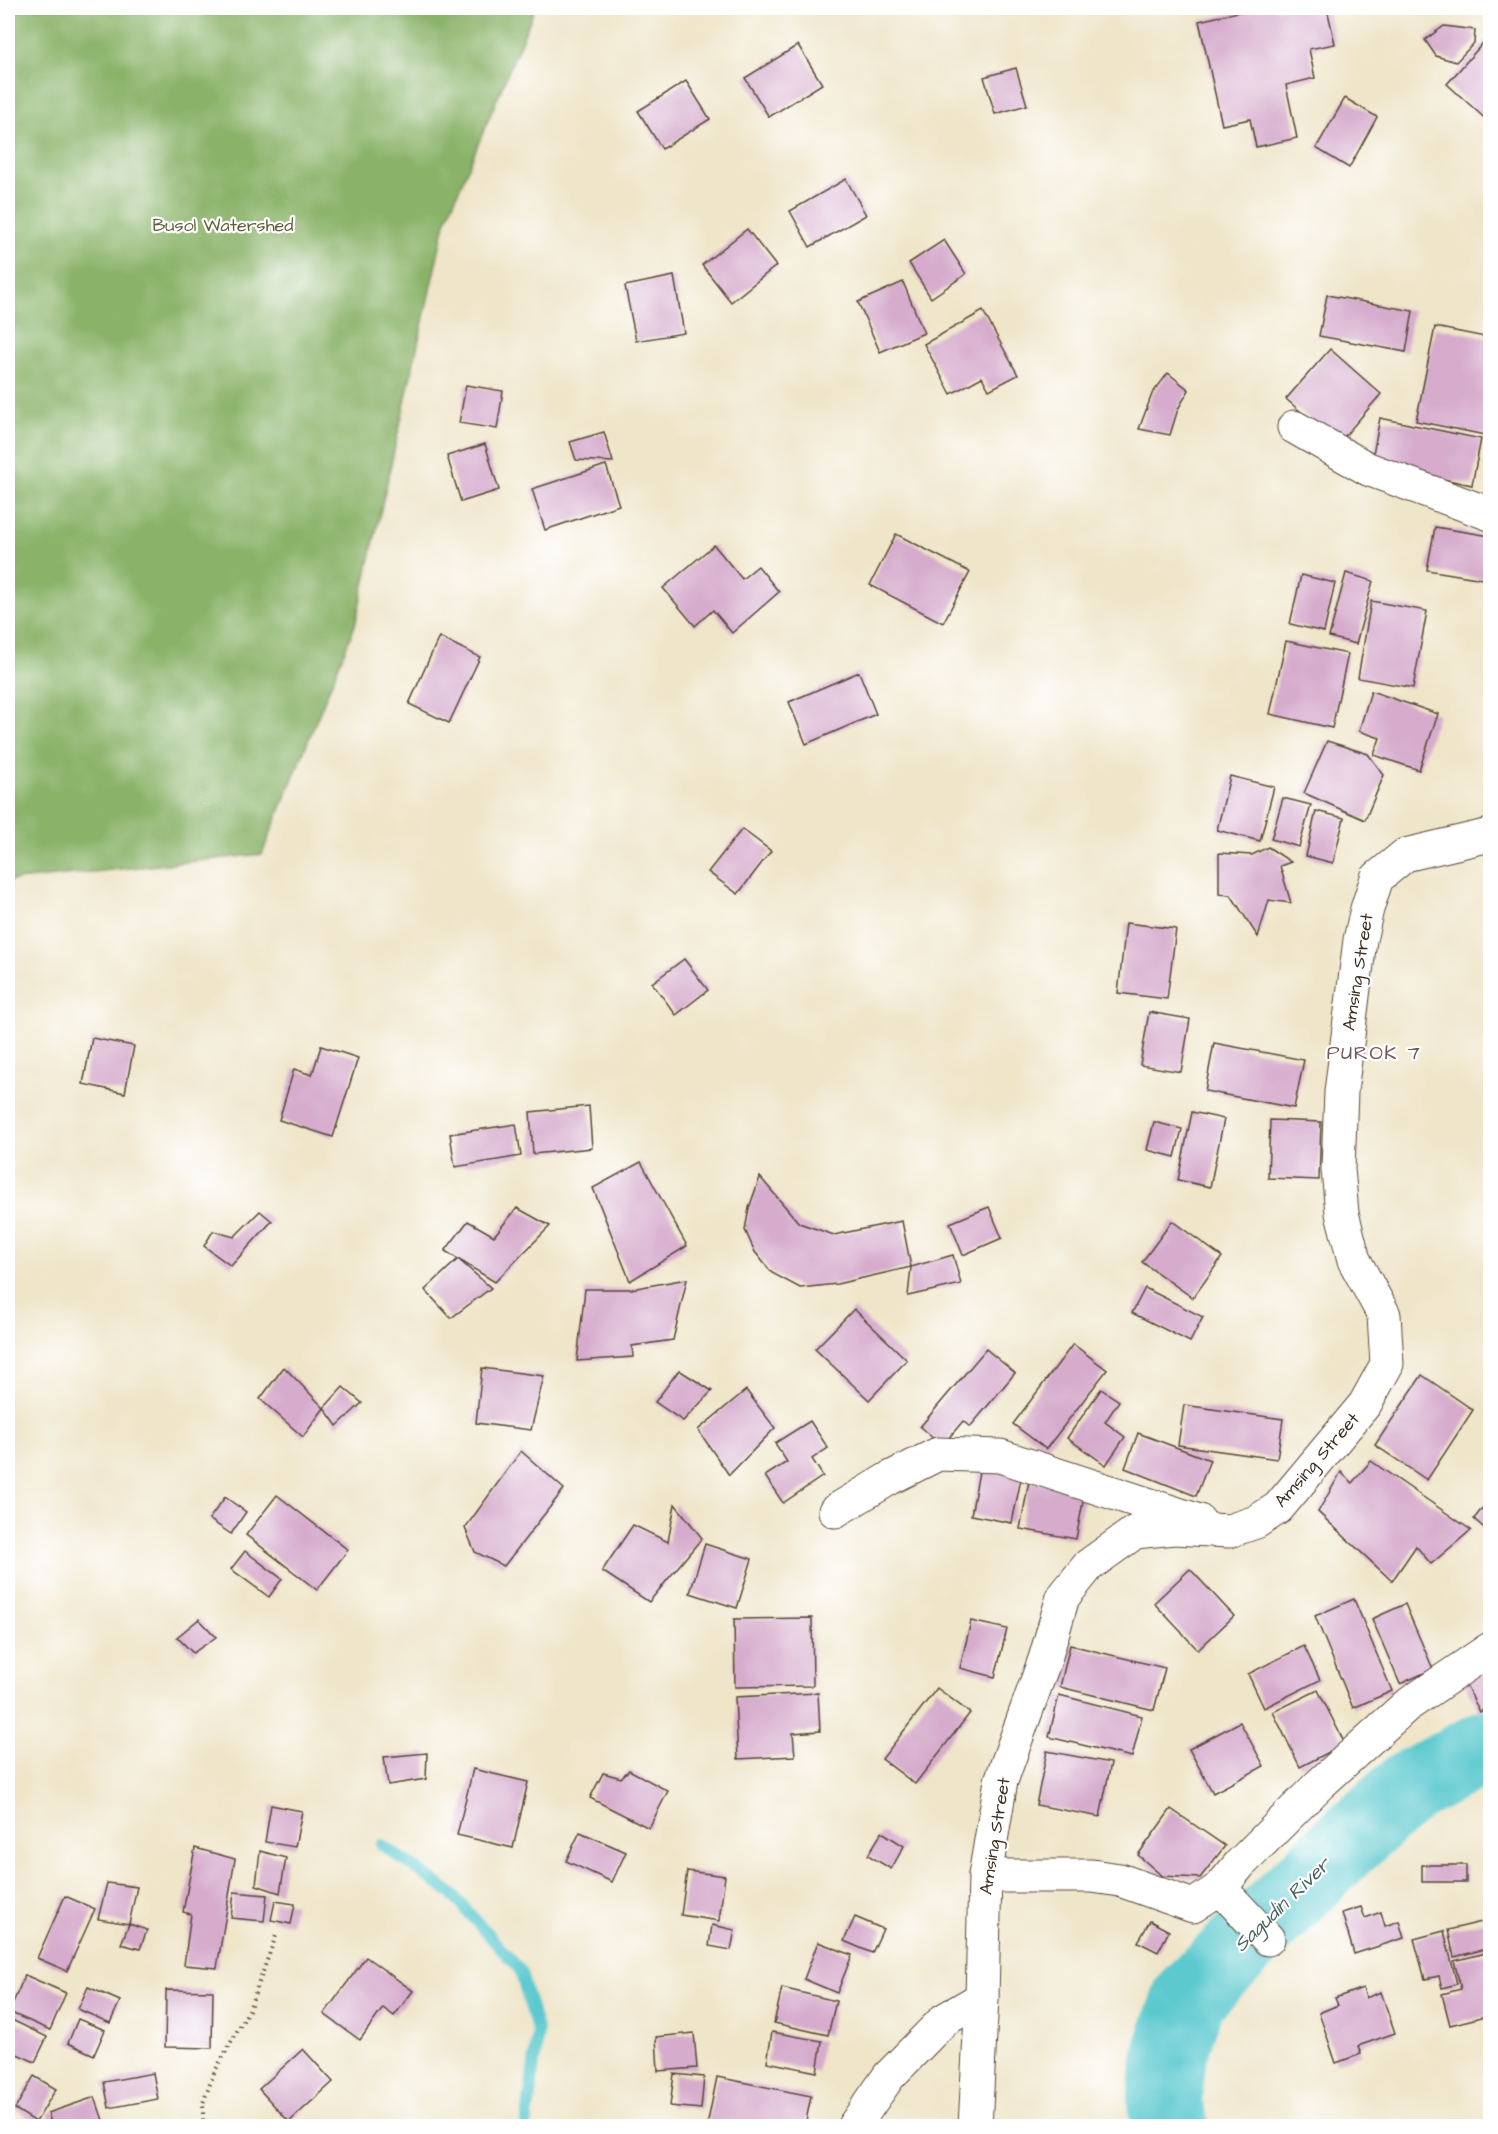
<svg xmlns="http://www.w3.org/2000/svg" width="1498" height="2134" font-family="'Architects Daughter',sans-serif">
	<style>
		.forest { fill: #8ab369; stroke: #626e44; stroke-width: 1.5 }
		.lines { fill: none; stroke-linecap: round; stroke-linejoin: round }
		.stream { stroke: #5bc9cf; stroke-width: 12 }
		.river { stroke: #5bc9cf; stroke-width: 74 }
		.building { fill: #d6abcc }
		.minor-casing { stroke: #564638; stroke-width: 35 }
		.path { stroke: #564638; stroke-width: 4; stroke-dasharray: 1.5 4.5; stroke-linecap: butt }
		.minor { stroke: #fff; stroke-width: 33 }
		.labels { text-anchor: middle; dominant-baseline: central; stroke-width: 4.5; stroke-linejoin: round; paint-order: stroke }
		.park-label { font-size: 18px; fill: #5e5c39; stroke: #fff }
		.street-label { font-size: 18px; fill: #3b2a1e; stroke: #fff }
		.neighbourhood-label { font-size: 20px; letter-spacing: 1.5px; fill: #71575b; stroke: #fff }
		.water-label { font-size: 20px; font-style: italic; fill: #46625c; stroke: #fff }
	</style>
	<rect width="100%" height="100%" fill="#fff"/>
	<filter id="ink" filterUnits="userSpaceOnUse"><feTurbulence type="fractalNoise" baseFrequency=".0167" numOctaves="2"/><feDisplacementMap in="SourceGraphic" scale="12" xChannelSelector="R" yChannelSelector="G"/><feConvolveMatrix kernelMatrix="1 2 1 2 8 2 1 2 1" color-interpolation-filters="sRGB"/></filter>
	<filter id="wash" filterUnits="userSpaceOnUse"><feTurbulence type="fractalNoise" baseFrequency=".008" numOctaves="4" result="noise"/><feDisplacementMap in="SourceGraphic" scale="24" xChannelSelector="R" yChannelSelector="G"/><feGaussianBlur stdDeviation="1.35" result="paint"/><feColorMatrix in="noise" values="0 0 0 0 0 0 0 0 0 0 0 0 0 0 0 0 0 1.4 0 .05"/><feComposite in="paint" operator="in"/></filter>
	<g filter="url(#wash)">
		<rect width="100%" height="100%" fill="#efe5c9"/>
		<polygon class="forest" points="8,8 535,8 445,223 355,625 262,854 8,881"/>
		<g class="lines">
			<polyline class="stream" points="382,1845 451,1893 520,1970 538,2033 526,2126"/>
			<polyline class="river" points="1172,2126 1164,2104 1170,2054 1189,1997 1344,1845 1411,1786 1490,1745"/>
		</g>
		<g id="blocks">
			<g class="building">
				<polygon points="1251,8 1327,8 1335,44 1309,49 1315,78 1286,85 1297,138 1256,147 1250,119 1222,125 1199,21 1251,9"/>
				<polygon points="1444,26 1475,30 1474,43 1456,62 1436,56 1425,40"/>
				<polygon points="1490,35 1490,123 1447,84"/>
				<polygon points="798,45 822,84 769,117 745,78"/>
				<polygon points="1016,68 1027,105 995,114 984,77"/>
				<polygon points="686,81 710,119 662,149 638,111"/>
				<polygon points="1345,98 1377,117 1349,168 1316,148"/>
				<polygon points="846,179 866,215 810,247 790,211"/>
				<polygon points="747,229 776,266 731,302 702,265"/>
				<polygon points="944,240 966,274 931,298 909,263"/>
				<polygon points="674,276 684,333 636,341 625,286"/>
				<polygon points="903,282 924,333 880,352 858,302"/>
				<polygon points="1327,295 1413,311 1406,352 1319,336"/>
				<polygon points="983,311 1018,375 989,390 982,377 951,394 924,344"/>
				<polygon points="1435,327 1490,338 1490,436 1416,421"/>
				<polygon points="1330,349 1381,394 1338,444 1286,399"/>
				<polygon points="1168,373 1189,390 1178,409 1170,435 1139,429 1152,394"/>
				<polygon points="466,385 503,391 497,429 459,423"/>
				<polygon points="1380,418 1481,439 1472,485 1371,464"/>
				<polygon points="604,432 613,462 576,460 570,442"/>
				<polygon points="485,444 499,490 461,502 447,456"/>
				<polygon points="606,465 619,505 545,530 532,489"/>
				<polygon points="1435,527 1490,536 1489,580 1427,570"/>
				<polygon points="896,534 970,572 943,623 870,585"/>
				<polygon points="714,545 742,579 758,566 779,592 732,633 713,610 695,626 663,588"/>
				<polygon points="1346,573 1373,581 1356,644 1329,637"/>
				<polygon points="1301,575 1335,583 1324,632 1290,624"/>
				<polygon points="1371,601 1427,611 1413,688 1358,678"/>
				<polygon points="439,637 480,657 449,723 409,704"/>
				<polygon points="1286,641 1348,654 1332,728 1270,714"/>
				<polygon points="859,672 876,714 806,744 789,702"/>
				<polygon points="1371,691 1438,714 1419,770 1374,755 1380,738 1359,731"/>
				<polygon points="1327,741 1368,754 1384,775 1365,820 1304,793"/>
				<polygon points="1230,776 1274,787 1260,841 1217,830"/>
				<polygon points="1283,798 1311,805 1299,847 1271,839"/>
				<polygon points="1316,811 1344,818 1333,863 1306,856"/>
				<polygon points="742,829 771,851 738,894 708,872"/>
				<polygon points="1268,847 1291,862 1280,866 1291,903 1269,900 1258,937 1231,895 1219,894 1219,853 1252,855"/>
				<polygon points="1126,923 1176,929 1167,999 1118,993"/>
				<polygon points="684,959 708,990 676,1015 652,983"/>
				<polygon points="1149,1012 1190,1019 1181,1072 1140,1065"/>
				<polygon points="92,1038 134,1046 125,1093 83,1084"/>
				<polygon points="1214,1043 1304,1060 1294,1108 1205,1091"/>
				<polygon points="321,1046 358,1058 333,1137 279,1120 294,1069 312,1075"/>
				<polygon points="589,1106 592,1148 533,1154 530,1112"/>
				<polygon points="1192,1112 1224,1119 1210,1187 1178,1180"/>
				<polygon points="1270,1120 1321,1122 1319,1180 1268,1178"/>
				<polygon points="1154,1122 1182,1129 1175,1157 1147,1150"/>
				<polygon points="516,1124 521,1156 455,1167 450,1134"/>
				<polygon points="641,1162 687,1246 630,1281 593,1188"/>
				<polygon points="760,1177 799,1223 834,1235 902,1221 911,1267 837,1284 800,1288 772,1273 755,1252 745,1230 749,1208"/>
				<polygon points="989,1207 1002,1238 963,1255 950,1223"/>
				<polygon points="517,1208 550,1226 495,1282 445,1251 468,1221 494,1236"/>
				<polygon points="260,1211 272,1221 231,1266 204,1246 213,1231 234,1237"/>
				<polygon points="1172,1221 1222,1257 1193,1298 1142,1262"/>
				<polygon points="953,1255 961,1284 908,1296 911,1267"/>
				<polygon points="458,1259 491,1288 451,1318 425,1290"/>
				<polygon points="687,1279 673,1340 632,1346 633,1357 577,1361 585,1289 631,1289"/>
				<polygon points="1145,1288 1203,1317 1190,1342 1132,1313"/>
				<polygon points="854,1309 907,1360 869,1400 815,1349"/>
				<polygon points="1073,1344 1107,1370 1046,1449 1013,1424"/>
				<polygon points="986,1349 1015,1373 970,1427 963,1421 942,1446 920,1427"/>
				<polygon points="284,1367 324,1408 303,1437 260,1399"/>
				<polygon points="482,1368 544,1376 531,1430 476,1423"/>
				<polygon points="679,1370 712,1391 683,1421 655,1402"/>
				<polygon points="1422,1375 1473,1410 1427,1480 1375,1445"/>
				<polygon points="343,1387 362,1403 337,1426 324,1408"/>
				<polygon points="1101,1389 1119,1401 1105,1422 1125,1437 1106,1465 1067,1438"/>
				<polygon points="746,1390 775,1428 729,1475 698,1430"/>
				<polygon points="1184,1405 1283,1419 1277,1459 1178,1445"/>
				<polygon points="810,1421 828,1448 812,1459 823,1476 783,1503 765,1476 787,1462 775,1443"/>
				<polygon points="1138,1433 1210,1460 1196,1496 1125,1468"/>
				<polygon points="521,1451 564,1489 504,1566 475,1552 465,1528"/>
				<polygon points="1371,1461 1471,1530 1431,1564 1416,1546 1392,1581 1318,1512 1341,1472 1352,1483"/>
				<polygon points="980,1466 1022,1474 1012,1523 971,1515"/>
				<polygon points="1029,1481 1085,1491 1076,1539 1020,1529"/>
				<polygon points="277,1495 348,1550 317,1590 246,1535"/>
				<polygon points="225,1497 246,1512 231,1534 209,1519"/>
				<polygon points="1490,1498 1490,1533 1474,1519"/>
				<polygon points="675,1504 702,1538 649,1602 602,1571 633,1525 668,1542"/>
				<polygon points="705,1544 752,1559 737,1608 690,1593"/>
				<polygon points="245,1551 282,1579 269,1597 231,1569"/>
				<polygon points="1190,1569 1234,1616 1198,1650 1154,1603"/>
				<polygon points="1354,1599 1392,1691 1353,1708 1315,1616"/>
				<polygon points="1405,1604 1433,1669 1400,1684 1372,1619"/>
				<polygon points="812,1618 813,1686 735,1687 734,1619"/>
				<polygon points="199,1619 216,1637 193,1653 177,1637"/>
				<polygon points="971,1621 1007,1629 995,1677 960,1668"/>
				<polygon points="1070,1645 1165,1668 1154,1710 1060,1687"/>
				<polygon points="1304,1646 1320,1680 1264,1708 1248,1674"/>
				<polygon points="1490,1670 1490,1706 1480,1712 1465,1683"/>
				<polygon points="937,1688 970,1713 915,1784 882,1759"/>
				<polygon points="1318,1690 1345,1744 1300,1767 1273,1712"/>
				<polygon points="818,1693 820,1731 793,1733 795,1756 738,1759 735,1697"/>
				<polygon points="1059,1695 1142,1716 1132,1757 1049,1737"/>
				<polygon points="1240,1722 1264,1766 1213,1793 1189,1749"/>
				<polygon points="1047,1751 1111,1763 1100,1817 1036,1805"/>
				<polygon points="427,1753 426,1779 388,1785 384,1757"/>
				<polygon points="473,1769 528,1782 513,1848 457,1835"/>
				<polygon points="629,1770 668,1791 649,1828 590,1798 603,1773 621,1778"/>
				<polygon points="271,1805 302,1811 295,1847 265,1842"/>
				<polygon points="1171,1809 1225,1846 1200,1878 1162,1876 1138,1855"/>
				<polygon points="580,1832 626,1852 612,1882 566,1861"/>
				<polygon points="882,1832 904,1846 891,1869 868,1855"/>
				<polygon points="195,1848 235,1859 217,1968 184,1965 191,1914 183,1912"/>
				<polygon points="260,1851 286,1858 280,1893 256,1885"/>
				<rect x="1422" y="1865" width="44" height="17"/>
				<polygon points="687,1871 725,1876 719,1921 681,1915"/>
				<polygon points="107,1883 137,1887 129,1924 98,1919"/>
				<polygon points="234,1892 267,1895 264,1921 231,1918"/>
				<polygon points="65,1896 95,1909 67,1971 37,1958"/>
				<polygon points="275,1901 295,1904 291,1924 271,1920"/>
				<polygon points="1361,1907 1365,1918 1381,1912 1385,1926 1399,1921 1404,1938 1354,1954 1342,1913"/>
				<polygon points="855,1917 883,1929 872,1953 844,1941"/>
				<polygon points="1490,1920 1490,1948 1454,1957 1448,1930"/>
				<polygon points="1150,1921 1169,1931 1158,1952 1138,1942"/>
				<polygon points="129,1924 147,1930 140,1949 121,1944"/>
				<polygon points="712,1925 735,1930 731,1950 709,1946"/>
				<polygon points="1444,1931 1457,1984 1442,1988 1439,1976 1425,1979 1414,1939"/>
				<polygon points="818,1942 852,1955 837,1993 804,1979"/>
				<polygon points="1490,1952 1490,2015 1450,2025 1442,1994 1461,1989 1454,1961"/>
				<polygon points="366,1957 413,1991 394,2016 383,2008 360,2040 324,2014"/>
				<polygon points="25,1975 66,1993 50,2030 9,2012"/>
				<polygon points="88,1987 120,2001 110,2023 78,2009"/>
				<polygon points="782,1988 836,2001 828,2035 774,2023"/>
				<polygon points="1363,1988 1366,1998 1381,1992 1395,2033 1358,2046 1361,2054 1336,2063 1319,2013 1338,2005 1335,1998"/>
				<polygon points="166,1990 213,1991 212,2048 165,2047"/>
				<polygon points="10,2019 47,2037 35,2062 8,2050 8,2025"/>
				<polygon points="78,2019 105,2030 94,2055 68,2043"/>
				<polygon points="772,2032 822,2041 817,2072 767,2062"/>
				<polygon points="694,2033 697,2068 658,2071 656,2037"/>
				<polygon points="303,2049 333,2082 289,2122 259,2089"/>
				<polygon points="153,2073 158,2099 109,2108 104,2082"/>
				<polygon points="674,2074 704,2077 701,2109 670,2106"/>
				<polygon points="34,2076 56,2089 36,2122 15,2109"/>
				<polygon points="717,2077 811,2096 805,2126 707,2126"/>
				<polygon points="95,2097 105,2126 52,2126 48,2113"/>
			</g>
		</g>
	</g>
	<g filter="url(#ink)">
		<use href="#blocks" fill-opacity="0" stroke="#564638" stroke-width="1.5"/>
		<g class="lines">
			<g class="minor-casing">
				<g id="minor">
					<polyline points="1294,427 1368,469 1490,514"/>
					<polyline points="835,1511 890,1478 938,1454 1000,1456 1199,1521"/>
					<polyline points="985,1876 1092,1876 1120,1880 1193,1906 1220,1888 1240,1864 1320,1784 1406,1706 1490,1649"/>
					<polyline points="1220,1888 1268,1939"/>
					<polyline points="854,2126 889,2076 944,2020 982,1998"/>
					<polyline points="975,2126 982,1998 985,1876 1001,1781 1045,1659 1063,1597 1089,1565 1135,1532 1174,1528 1229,1531 1256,1522 1278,1508 1365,1404 1387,1364 1384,1315 1354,1260 1342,1213 1338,1169 1341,1092 1360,940 1367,909 1377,878 1405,855 1490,835"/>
				</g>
			</g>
			<polyline class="path" points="203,2126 203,2103 214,2073 249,2010 277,1933"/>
			<use href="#minor" class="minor"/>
		</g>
	</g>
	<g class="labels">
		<g class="park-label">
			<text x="223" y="225">Busol Watershed</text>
		</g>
		<g class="street-label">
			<text transform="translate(1358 972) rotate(-81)">Amsing Street</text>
			<text transform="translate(1317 1460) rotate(-49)">Amsing Street</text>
			<text transform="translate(995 1836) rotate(-81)">Amsing Street</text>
		</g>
		<g class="neighbourhood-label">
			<text x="1374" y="1053">PUROK 7</text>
		</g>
		<g class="water-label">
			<text transform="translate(1282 1905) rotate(-44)">Sagudin River</text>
		</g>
	</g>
	<rect width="1498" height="2134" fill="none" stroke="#fff" stroke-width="30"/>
</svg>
